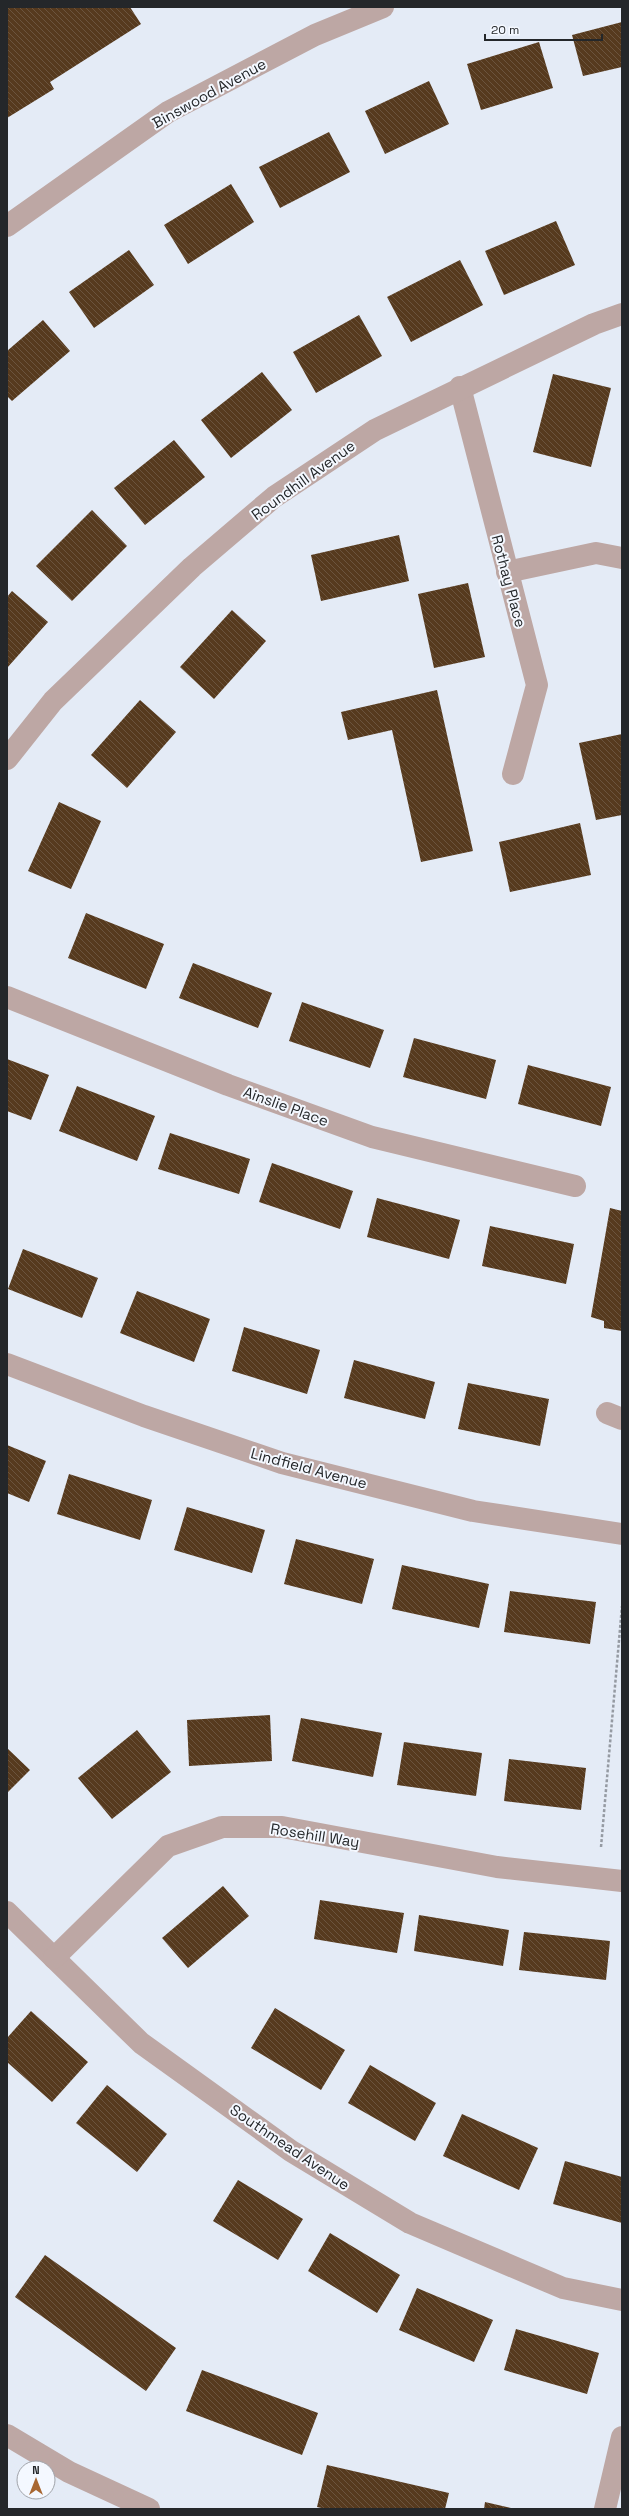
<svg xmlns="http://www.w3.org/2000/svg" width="629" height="2516" font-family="'Space Grotesk',sans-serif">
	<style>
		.building { fill: url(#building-back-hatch) }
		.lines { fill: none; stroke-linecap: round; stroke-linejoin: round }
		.path { stroke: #959aa2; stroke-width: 2.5; stroke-dasharray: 3 2; stroke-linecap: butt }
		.minor { stroke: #bda7a4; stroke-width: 22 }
		.labels { text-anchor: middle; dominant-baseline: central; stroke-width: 4; stroke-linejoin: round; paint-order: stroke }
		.street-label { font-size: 15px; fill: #24272a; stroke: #f4f8ff }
	</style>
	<defs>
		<pattern id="building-back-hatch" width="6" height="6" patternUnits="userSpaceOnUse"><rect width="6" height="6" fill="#563a1e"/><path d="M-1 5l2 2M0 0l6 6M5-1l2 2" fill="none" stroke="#6b543e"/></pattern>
	</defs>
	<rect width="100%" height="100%" fill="#e4ebf6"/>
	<g class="building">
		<polygon points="7,7 130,7 141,24 50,82 54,89 7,118"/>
		<polygon points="622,22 622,67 583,76 572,35"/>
		<polygon points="539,42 553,88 481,110 467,64"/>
		<polygon points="429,81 449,124 385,154 365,111"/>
		<polygon points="329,132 350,172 280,208 259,167"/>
		<polygon points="231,184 254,222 188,264 164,225"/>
		<polygon points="556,221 575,265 504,295 485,251"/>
		<polygon points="129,250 154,285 94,328 69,292"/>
		<polygon points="460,260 483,305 411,342 387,297"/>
		<polygon points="359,315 382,356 316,393 293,352"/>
		<polygon points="43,320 70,351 12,401 7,396 7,351"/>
		<polygon points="262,372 292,410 231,458 201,420"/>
		<polygon points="553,374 611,388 591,467 533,452"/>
		<polygon points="174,440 205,477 145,525 114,488"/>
		<polygon points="92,510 127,546 72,601 36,566"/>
		<polygon points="399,535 409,581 321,601 311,555"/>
		<polygon points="468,583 485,657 434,668 418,594"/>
		<polygon points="12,591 48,622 7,668 7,597"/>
		<polygon points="232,610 266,641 214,699 180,667"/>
		<polygon points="437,690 473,851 421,862 392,730 348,740 341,712"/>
		<polygon points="140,700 176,732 127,788 91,755"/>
		<polygon points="622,734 622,815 596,820 579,743"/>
		<polygon points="59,802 101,821 71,889 28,871"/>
		<polygon points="580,823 591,875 510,892 499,842"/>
		<polygon points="86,913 164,944 146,989 68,958"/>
		<polygon points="193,963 272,993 258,1028 179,998"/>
		<polygon points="302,1002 384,1030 370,1068 289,1041"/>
		<polygon points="414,1038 496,1060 486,1099 403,1077"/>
		<polygon points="7,1059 49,1075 31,1120 7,1111"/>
		<polygon points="528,1065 611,1087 601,1126 518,1104"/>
		<polygon points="77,1086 155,1116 137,1161 59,1131"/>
		<polygon points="170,1133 250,1159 239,1194 158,1169"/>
		<polygon points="272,1163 353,1191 340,1229 259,1202"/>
		<polygon points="377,1198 460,1220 449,1259 367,1237"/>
		<polygon points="610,1208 622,1211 622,1331 604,1328 604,1321 591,1317"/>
		<polygon points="490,1226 574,1244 566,1284 482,1266"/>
		<polygon points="23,1249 98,1278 82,1318 8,1289"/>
		<polygon points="137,1291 210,1319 194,1362 120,1333"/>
		<polygon points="244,1327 320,1350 307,1394 232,1371"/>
		<polygon points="354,1360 435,1382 425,1419 344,1398"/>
		<polygon points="468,1383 549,1399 540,1446 458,1429"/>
		<polygon points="7,1445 46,1461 29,1502 7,1493"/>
		<polygon points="69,1474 152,1500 140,1540 57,1514"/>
		<polygon points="187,1507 265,1530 252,1573 174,1550"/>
		<polygon points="296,1539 374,1559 362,1604 284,1584"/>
		<polygon points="402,1565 489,1584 479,1628 392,1609"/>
		<polygon points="510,1591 596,1602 590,1644 504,1632"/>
		<polygon points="270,1715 272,1761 189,1766 187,1720"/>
		<polygon points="301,1718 382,1733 373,1777 292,1761"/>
		<polygon points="137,1730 171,1772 112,1819 78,1778"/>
		<polygon points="404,1742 482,1753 476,1796 397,1785"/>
		<polygon points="7,1748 30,1770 7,1793"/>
		<polygon points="509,1759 586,1768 581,1810 504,1801"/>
		<polygon points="223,1886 249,1916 188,1968 162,1938"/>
		<polygon points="320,1900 404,1913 397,1953 314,1939"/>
		<polygon points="419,1915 509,1930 503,1966 414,1951"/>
		<polygon points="524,1932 610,1941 606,1980 519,1970"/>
		<polygon points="275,2008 345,2050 321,2090 251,2048"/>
		<polygon points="31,2011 88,2062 52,2102 7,2062 7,2038"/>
		<polygon points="370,2065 436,2103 415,2141 348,2103"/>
		<polygon points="107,2085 167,2134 137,2172 76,2123"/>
		<polygon points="462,2114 538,2148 519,2190 443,2156"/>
		<polygon points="565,2161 622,2177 622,2223 553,2204"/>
		<polygon points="238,2180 303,2219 278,2260 213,2221"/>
		<polygon points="330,2233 400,2275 377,2313 308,2271"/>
		<polygon points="45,2255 176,2348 146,2391 15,2297"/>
		<polygon points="417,2288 493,2320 474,2362 399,2330"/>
		<polygon points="516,2329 599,2353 587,2394 504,2370"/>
		<polygon points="202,2370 318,2413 302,2455 186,2411"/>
		<polygon points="327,2465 449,2493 445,2509 326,2509 317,2507"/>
		<polygon points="485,2502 511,2508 511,2509 484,2509"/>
	</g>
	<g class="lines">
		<polyline class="path" points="601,1847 622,1606"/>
		<g class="minor">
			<polyline points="7,226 168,112 315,35 383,7"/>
			<polyline points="460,387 537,685 513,774"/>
			<polyline points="507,572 596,553 622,558"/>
			<polyline points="7,759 53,701 192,567 274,497 375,430 594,324 622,314"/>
			<polyline points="7,997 228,1085 372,1137 575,1186"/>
			<polyline points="7,1364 144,1416 282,1463 473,1511 622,1534"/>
			<polyline points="607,1413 622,1419"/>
			<polyline points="7,1912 141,2043 291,2151 410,2223 563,2288 622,2300"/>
			<polyline points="54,1958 168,1846 222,1827 282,1827 497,1867 622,1881"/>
			<polyline points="7,2435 69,2472 149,2509"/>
			<polyline points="605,2509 622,2437"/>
		</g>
	</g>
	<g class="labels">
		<g class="street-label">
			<text transform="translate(209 93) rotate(-29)">Binswood Avenue</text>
			<text transform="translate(303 480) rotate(-36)">Roundhill Avenue</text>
			<text transform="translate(509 581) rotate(75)">Rothay Place</text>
			<text transform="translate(286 1106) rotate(20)">Ainslie Place</text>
			<text transform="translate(309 1468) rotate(15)">Lindfield Avenue</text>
			<text transform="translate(315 1835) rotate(9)">Rosehill Way</text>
			<text transform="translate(290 2147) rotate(34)">Southmead Avenue</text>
		</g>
	</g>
	<rect width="629" height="2516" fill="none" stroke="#24272a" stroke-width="16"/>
	<g transform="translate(36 2480)"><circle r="19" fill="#f4f8ff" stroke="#a1a4aa"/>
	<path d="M0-3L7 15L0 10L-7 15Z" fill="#a86732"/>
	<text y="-6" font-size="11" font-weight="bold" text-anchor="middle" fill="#24272a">N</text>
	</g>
	<path d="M485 34v6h117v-6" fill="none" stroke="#24272a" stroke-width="2"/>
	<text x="491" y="34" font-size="12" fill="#24272a" stroke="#f4f8ff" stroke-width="3" paint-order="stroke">20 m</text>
</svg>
